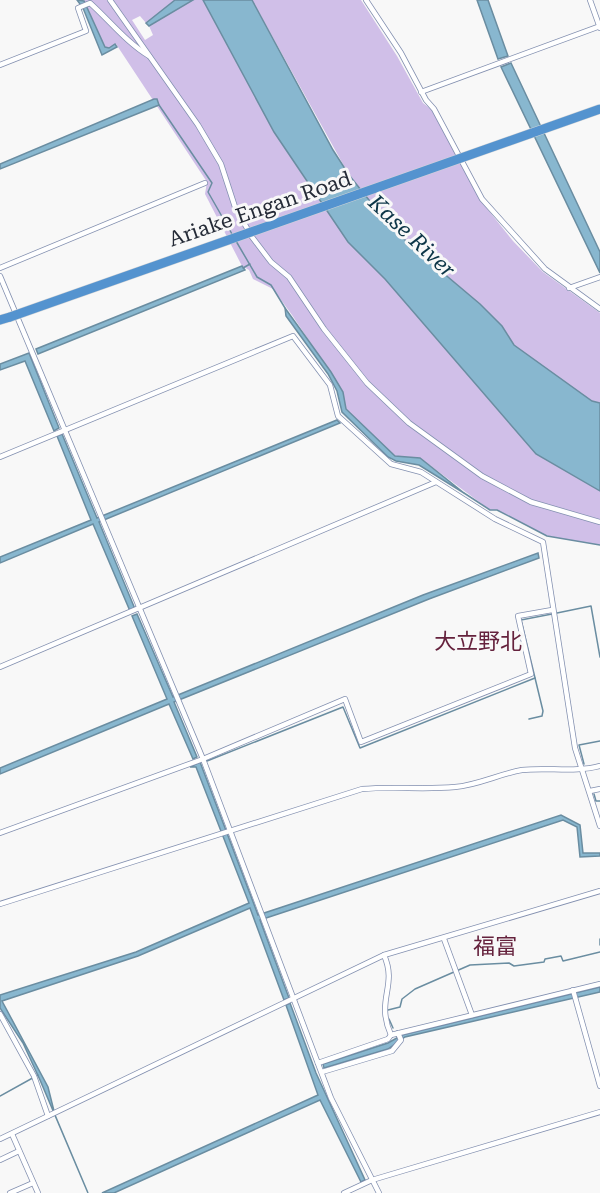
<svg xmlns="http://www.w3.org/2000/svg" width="600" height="1193" font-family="'Roboto Serif','Noto Sans JP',serif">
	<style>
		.green { fill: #d0bfe8 }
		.water { fill: #88b7cf; stroke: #6a8da1; stroke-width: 1.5 }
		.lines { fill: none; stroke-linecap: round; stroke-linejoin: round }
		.stream { stroke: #6a8da1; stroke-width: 1.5 }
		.minor-casing { stroke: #8390b0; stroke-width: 6 }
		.motorway-casing { stroke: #d3d5d7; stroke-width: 10 }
		.minor { stroke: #fff; stroke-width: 4.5 }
		.motorway { stroke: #5493cf; stroke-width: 9 }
		.motorway-bridge-casing { stroke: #d3d5d7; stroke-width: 10; stroke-linecap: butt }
		.motorway-bridge { stroke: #5493cf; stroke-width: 9 }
		.labels { text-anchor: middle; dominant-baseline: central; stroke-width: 6; stroke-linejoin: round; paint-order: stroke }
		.street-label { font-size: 21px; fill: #252b37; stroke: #f8f8f8 }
		.water-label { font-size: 22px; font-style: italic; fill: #0c3547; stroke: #f8f8f8 }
		.neighbourhood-label { font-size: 22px; fill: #65223d; stroke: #f8f8f8 }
	</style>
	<rect width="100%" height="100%" fill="#f8f8f8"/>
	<g class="green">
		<polygon points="83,0 175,0 146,23 140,16 132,20 145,40 153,35 149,26 193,0 203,0 274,132 321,203 536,454 600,491 600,545 547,536 497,510 490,510 420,458 395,456 346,409 343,392 292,315 273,289 253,279 249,270 242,266 205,194 207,182 116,44 109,48 105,47"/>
		<polygon points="252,0 361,0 397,56 423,103 432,110 481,201 513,241 543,272 600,313 600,446 524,367 502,326 480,304 410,245 385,220 349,175"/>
	</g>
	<g class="water">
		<polygon points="77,0 84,1 105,47 109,48 115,44 117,47 102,55 83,8"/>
		<polygon points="175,0 193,0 149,26 146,23"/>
		<polygon points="203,0 252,0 333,150 349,175 385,220 410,245 480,304 502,326 514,345 592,401 600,403 600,491 536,454 385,279 348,242 274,132"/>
		<polygon points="477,0 488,0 508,56 498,59"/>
		<polygon points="511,63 600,252 600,273 501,67"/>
		<polygon points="154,99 157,99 159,105 0,169 0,164"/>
		<polygon points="242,266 245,270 38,354 36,349"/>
		<polygon points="285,308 331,372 343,392 346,409 395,456 420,458 464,493 419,465 396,461 388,457 342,412 337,391 328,374 286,316"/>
		<polygon points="29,353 59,428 54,431 25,361 0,370 0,364"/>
		<polygon points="337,420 340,423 99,522 135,609 130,611 93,524 0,563 0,557 91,520 57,436 62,434 97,518"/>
		<polygon points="538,553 539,558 429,599 174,702 197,757 193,759 169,704 0,774 0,768 167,699 132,616 137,614 173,697 423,595"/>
		<polygon points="200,762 258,915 561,815 580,825 583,853 600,853 600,856 580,857 577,827 563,820 260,920 289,998 284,1000 250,908 138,956 2,1001 48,1087 55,1115 88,1193 40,1080 23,1043 0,1008 0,995 136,952 249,903 196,767 190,767"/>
		<polygon points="600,987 600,992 405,1037 388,1049 324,1068 323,1064 388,1043 402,1035"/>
		<polygon points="290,1003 316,1073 365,1180 361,1182 320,1100 114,1193 102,1193 318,1095 286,1005"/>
	</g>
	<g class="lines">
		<g class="stream">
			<polyline points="159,105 212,183 208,192 232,234"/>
			<polyline points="236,241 257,277 271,285 285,308"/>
			<polyline points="243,268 250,264"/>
			<polyline points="464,493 490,510 497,510 547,536 600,545"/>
			<polyline points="557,613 591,606 600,657"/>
			<polyline points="529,719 542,716 543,711 521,620 552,614"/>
			<polyline points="207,761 343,707 360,748 535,678"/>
			<polyline points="584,764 579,745 600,741"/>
			<polyline points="594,794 596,801 600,801"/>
			<polyline points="600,939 600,945"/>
			<polyline points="388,1010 400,1007 402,999 415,989 470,965 509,963 514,966 544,962 545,959 561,956 563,961 600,952"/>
			<polyline points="389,1019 393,1028"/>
			<polyline points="0,1096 38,1075"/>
		</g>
		<g class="minor-casing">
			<g id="minor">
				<polyline points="110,0 198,125 221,164 235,207 252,237 271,262 289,277 324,329 367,383 409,423 482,476 531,502 600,522"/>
				<polyline points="366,0 401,53 426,100 434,109 482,199 545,269 600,309"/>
				<polyline points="590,0 600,28"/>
				<path d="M0,65L86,31L78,8L90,3C110,21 126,42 149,56"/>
				<polyline points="421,92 600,26"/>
				<polyline points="0,268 205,183"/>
				<polyline points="0,276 203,759 331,1098 379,1193"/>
				<polyline points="569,288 600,277"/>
				<polyline points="0,457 293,336 330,385 338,416 391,464 421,472 495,519 543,542 575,748 600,826"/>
				<polyline points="0,667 436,482"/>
				<polyline points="590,791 600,789"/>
				<polyline points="0,833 203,759 345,699 361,742 531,674 518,616 552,610"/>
				<path d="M0,904L362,789C393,786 423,790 455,787C478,785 499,774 522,770C548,767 575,773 600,766"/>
				<polyline points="444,939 472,1015"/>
				<path d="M384,955C398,987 375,999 391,1035"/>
				<polyline points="573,990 600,1086"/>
				<polyline points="0,1014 34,1076 48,1116"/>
				<polyline points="318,1063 388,1039 391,1035 600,984"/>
				<polyline points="322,1072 392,1051 401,1040 398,1033"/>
				<polyline points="12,1134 38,1193"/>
				<polyline points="0,1139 384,955 600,891"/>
				<polyline points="0,1160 19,1151"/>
				<polyline points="10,1193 33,1183"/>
				<polyline points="344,1193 372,1180 600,1112"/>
			</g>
		</g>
		<g class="motorway-casing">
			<polyline id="motorway" points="0,320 10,317"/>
		</g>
		<use href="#minor" class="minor"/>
		<use href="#motorway" class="motorway"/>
		<g class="motorway-bridge-casing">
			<polyline id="motorway-bridge" points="10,317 600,109"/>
		</g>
		<use href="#motorway-bridge" class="motorway-bridge"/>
	</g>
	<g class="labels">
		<g class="street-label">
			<text transform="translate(260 209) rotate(-19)">Ariake Engan Road</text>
		</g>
		<g class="water-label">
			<text transform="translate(412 236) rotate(43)">Kase River</text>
		</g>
		<g class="neighbourhood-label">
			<text x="478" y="641">大立野北</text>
			<text x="495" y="946">福富</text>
		</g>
	</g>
</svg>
